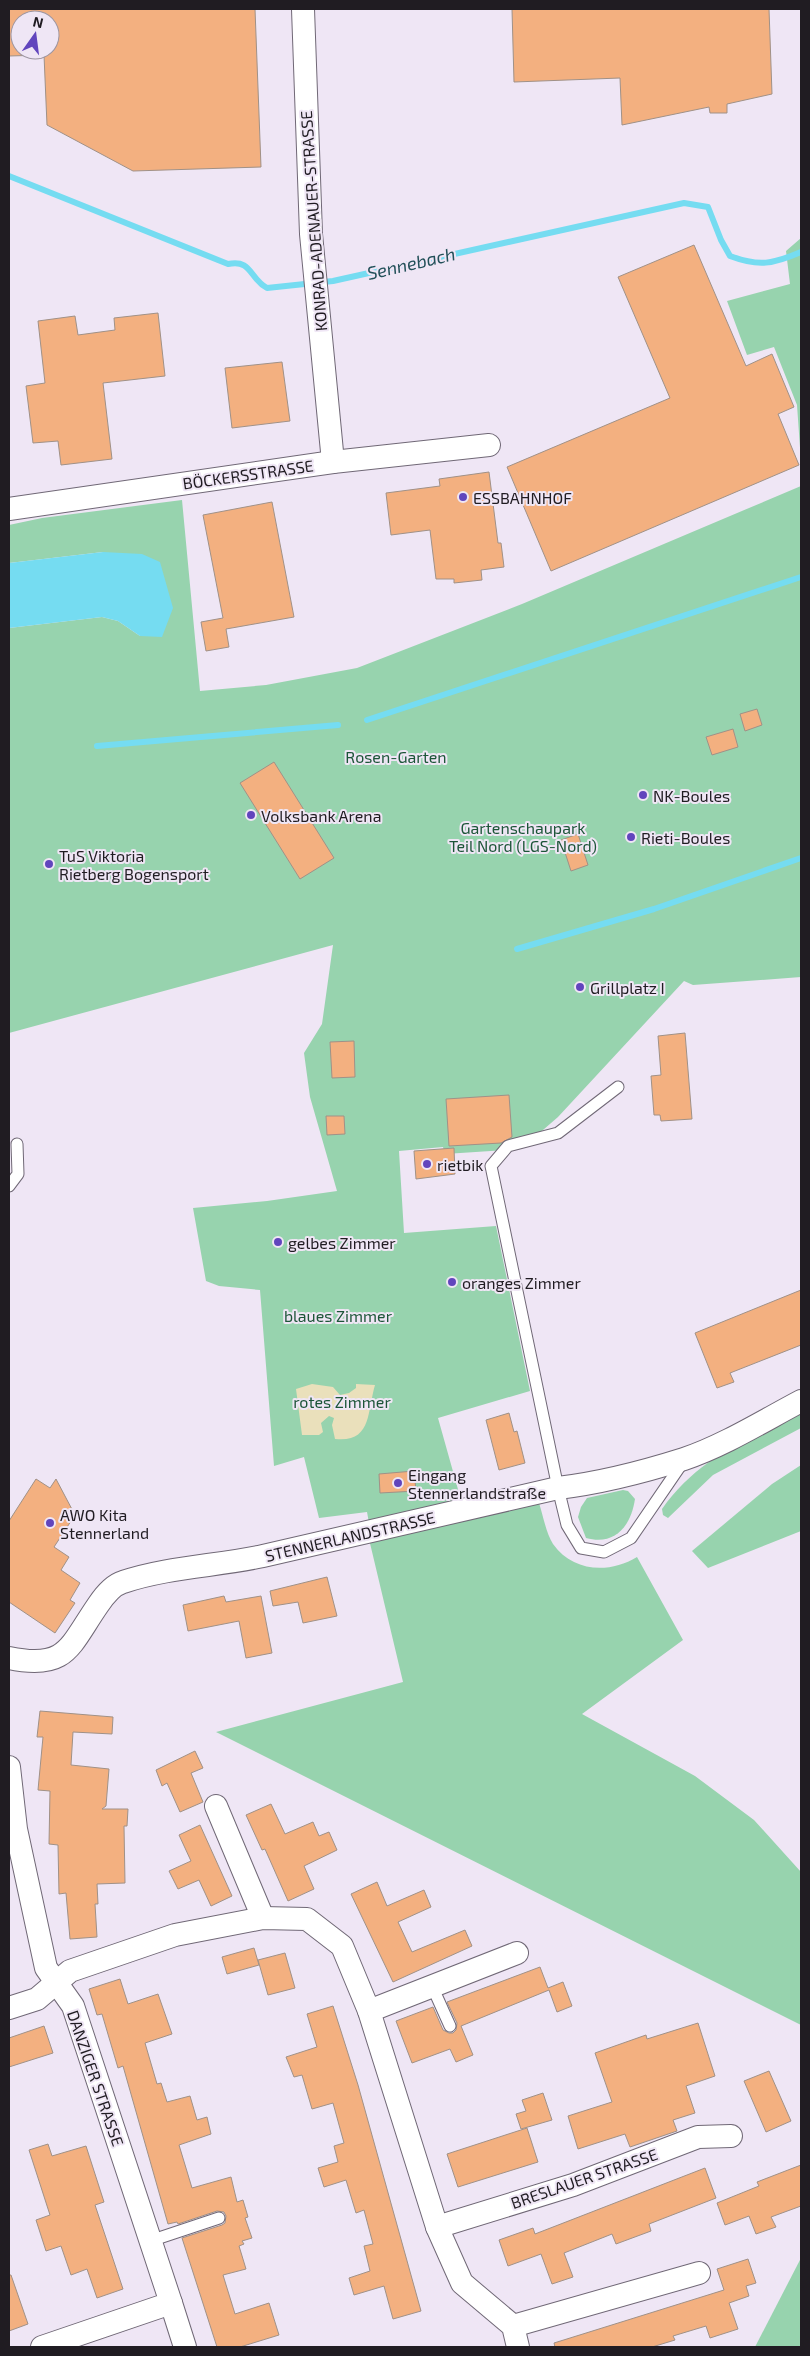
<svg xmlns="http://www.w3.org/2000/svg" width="810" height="2356" font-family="'Exo 2',sans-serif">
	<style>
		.green { fill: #97d3ae }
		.sand { fill: #eae0bb }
		.water { fill: #75dcf1 }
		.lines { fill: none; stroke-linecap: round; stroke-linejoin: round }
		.stream { stroke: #75dcf1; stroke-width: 6 }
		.building { fill: #f3b080; stroke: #a09187; fill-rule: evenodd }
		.lane-casing { stroke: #706876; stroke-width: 13 }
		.street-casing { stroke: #706876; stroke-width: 24 }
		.lane { stroke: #fff; stroke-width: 11 }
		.street { stroke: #fff; stroke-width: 22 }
		.poi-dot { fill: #6145bd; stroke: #efe6f5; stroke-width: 2 }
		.labels { text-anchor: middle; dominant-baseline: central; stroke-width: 4; stroke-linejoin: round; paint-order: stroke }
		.street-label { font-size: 16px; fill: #201c22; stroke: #efe6f5 }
		.poi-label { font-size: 16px; fill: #201c22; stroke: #efe6f5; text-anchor: start }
		.park-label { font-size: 16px; fill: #1c5538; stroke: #efe6f5 }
		.water-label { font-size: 18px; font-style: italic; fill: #225059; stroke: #efe6f5 }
	</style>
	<rect width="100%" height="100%" fill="#efe6f5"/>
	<g class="green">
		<polygon points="801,238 801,462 797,405 774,347 747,355 727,301 790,284 786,251"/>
		<polygon points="801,486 801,977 693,985 684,981 558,1117 521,1149 445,1154 443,1147 399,1151 404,1233 496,1226 530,1391 438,1418 461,1500 369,1523 367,1512 319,1518 304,1457 274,1466 260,1290 219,1286 206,1281 193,1208 267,1201 337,1191 310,1097 304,1053 322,1024 333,945 9,1033 9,628 102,617 118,621 140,636 103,552 9,563 9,525 42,518 182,500 200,691 266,685 357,668 522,604"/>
		<path d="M801,1409V1428L713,1475L668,1518L663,1515L662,1509C697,1459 748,1438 801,1409Z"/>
		<polygon points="801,1465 801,1531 708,1568 692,1551 772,1484"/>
		<path d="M623,1490L628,1491L635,1499C631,1526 615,1546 586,1538L578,1517L581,1507L587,1498Z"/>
		<path d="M539,1503C543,1515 546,1533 553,1544C573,1572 609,1574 637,1557L683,1640L582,1714L695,1776L754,1820L801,1872V2025L216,1732L403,1682L369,1539Z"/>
		<polygon points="801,2258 801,2347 755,2347"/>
	</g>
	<path class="sand" d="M312,1384L333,1387L340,1395L349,1393L356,1388V1384L375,1385C367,1412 372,1443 335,1439L332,1425L334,1418L329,1416L321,1423L323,1432L319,1435H302L296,1389Z"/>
	<polygon class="water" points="103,552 142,554 160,562 173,608 162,637 140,636 118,621 102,617 9,628 9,563"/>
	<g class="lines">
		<g class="stream">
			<path d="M9,176L228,264C252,259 249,278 267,288L333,281L684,203L708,207L721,240L730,256C759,267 773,264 801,252"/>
			<polyline points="367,720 801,577"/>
			<polyline points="97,746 338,725"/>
			<polyline points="517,949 654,909 801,858"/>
		</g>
	</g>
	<g class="building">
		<path d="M9,9H255L261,167L133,171L47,125L44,55L9,56ZM20,20H50V50H20Z"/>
		<polygon points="512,9 769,9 772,94 727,104 727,113 710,113 709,107 622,125 620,78 514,82"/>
		<polygon points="694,245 746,366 772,354 794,407 778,414 799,465 551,571 507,467 670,398 618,277"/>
		<polygon points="158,313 165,376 103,383 112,459 61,465 58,441 33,443 26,386 45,383 38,321 75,316 78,335 115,330 114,318"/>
		<polygon points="282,362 290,421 232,428 225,368"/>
		<polygon points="489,472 498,543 501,543 504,567 481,570 482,580 454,583 454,579 436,579 430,530 391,535 386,493 440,486 439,479"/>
		<polygon points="272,502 294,617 226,629 229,647 206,651 201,622 223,618 203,515"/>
		<polygon points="757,709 762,725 745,731 740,714"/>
		<polygon points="733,729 738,747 712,755 706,737"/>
		<polygon points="274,762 334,858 300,879 240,783"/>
		<polygon points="578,834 588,865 571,871 561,840"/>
		<polygon points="685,1033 692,1119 661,1121 660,1115 654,1115 651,1076 661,1075 658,1036"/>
		<polygon points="354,1041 355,1077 332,1078 330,1042"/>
		<polygon points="509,1095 512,1137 501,1143 449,1146 446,1099"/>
		<polygon points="326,1116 344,1116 345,1134 327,1135"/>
		<polygon points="454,1148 455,1174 416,1179 414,1151"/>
		<polygon points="801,1290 801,1345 730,1373 734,1382 717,1388 695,1333"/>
		<polygon points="509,1413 514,1432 517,1431 525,1463 499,1470 486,1420"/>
		<polygon points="414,1471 416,1491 380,1493 379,1474"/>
		<polygon points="36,1479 50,1488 56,1479 75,1515 54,1547 69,1557 61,1570 80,1583 70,1600 75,1603 55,1633 9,1602 9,1521"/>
		<polygon points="327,1577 337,1616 303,1623 298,1602 273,1606 270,1591"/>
		<polygon points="224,1596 226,1602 261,1596 272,1653 246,1658 239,1621 188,1631 183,1605"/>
		<polygon points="40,1711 113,1717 112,1734 73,1732 71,1765 109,1769 106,1806 102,1809 128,1809 127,1826 124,1826 125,1883 97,1884 98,1904 95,1904 97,1937 70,1939 66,1893 59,1894 58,1845 49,1844 50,1791 38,1790 43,1737 37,1737"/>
		<polygon points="195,1751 203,1768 191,1773 203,1802 180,1812 167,1783 162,1786 156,1770"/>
		<polygon points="271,1804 285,1834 313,1822 319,1836 329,1832 337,1850 304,1866 314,1889 288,1901 265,1849 262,1850 246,1815"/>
		<polygon points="200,1825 232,1896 211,1906 199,1880 178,1889 169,1871 191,1861 179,1835"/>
		<polygon points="377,1882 387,1906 424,1890 431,1907 398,1922 412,1952 465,1930 472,1946 393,1982 351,1894"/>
		<polygon points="254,1948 259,1965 227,1974 222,1957"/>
		<polygon points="285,1953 295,1988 268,1995 258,1960"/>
		<polygon points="540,1967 548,1988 563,1982 572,2006 557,2012 549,1990 461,2026 473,2055 456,2062 450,2049 412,2063 396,2021 433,2007 443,2030 449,2033 453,2033 456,2030 457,2023 447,2002"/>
		<polygon points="120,1979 128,2004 158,1994 172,2034 145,2043 157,2084 161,2083 167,2102 190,2096 197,2120 207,2117 211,2134 179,2145 192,2188 231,2177 237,2202 243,2200 248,2217 245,2218 252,2238 242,2241 244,2244 239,2246 246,2269 223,2275 235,2314 269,2303 279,2335 240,2347 217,2347 182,2238 222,2225 225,2223 226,2216 224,2212 217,2211 178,2224 177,2222 168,2224 123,2066 118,2068 102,2014 97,2015 89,1989"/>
		<polygon points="333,2006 358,2085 421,2311 393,2319 384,2286 354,2295 349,2278 370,2271 364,2246 373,2244 364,2210 356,2213 346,2180 324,2187 318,2168 338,2162 334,2146 344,2143 333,2103 312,2109 302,2075 294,2077 286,2057 317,2047 307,2014"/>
		<polygon points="698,2023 715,2076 686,2086 695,2113 673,2120 677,2131 630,2147 625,2134 578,2149 568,2116 612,2102 595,2053 646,2035 647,2039"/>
		<polygon points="44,2026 53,2053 9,2067 9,2038"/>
		<polygon points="769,2071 791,2121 766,2132 744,2081"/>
		<polygon points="543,2093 552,2120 521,2129 516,2114 526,2111 522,2100"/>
		<polygon points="527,2128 538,2162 458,2187 447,2154"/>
		<polygon points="48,2144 52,2156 86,2146 104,2202 95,2205 123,2289 97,2298 87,2269 71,2275 61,2246 46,2251 36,2220 50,2215 29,2150"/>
		<polygon points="801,2165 801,2206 771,2217 776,2227 756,2234 749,2216 725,2225 717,2203 759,2186 757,2182"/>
		<polygon points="705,2168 716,2198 649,2224 651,2231 616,2244 612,2234 564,2253 573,2277 552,2284 541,2254 508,2266 499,2240 533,2228 535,2234"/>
		<polygon points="748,2259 756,2283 746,2286 749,2296 729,2303 738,2329 710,2338 706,2326 673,2336 675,2340 652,2347 555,2347 554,2343 724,2290 717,2269"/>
		<polygon points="9,2275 11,2275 28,2324 9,2331"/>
	</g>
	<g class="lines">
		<g class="lane-casing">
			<g id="lane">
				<polyline points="618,1087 558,1133 508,1146 491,1166 558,1488 567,1525 581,1548 604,1552 631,1538 683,1462"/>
				<polyline points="9,1186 18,1174 17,1144"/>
				<polyline points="432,1986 450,2026"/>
				<polyline points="150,2241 219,2218"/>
			</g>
		</g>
		<g class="street-casing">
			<g id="street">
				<polyline points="303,9 311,234 333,462"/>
				<polyline points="9,509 333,462 489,445"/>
				<path d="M9,1658C67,1670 69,1647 98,1605C104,1596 113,1585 123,1582C168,1567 217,1566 263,1556C362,1534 460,1510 558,1488C600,1483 643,1472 684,1459C725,1445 763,1421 801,1401"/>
				<polyline points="9,1767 16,1829 46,1968 73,2006 171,2303 42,2347"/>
				<polyline points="216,1806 263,1918"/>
				<polyline points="9,2008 37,1999 70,1971 175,1935 263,1918 307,1919 342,1946 369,2011 437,2227 462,2283 513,2326 518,2347"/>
				<polyline points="369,2011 517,1953"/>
				<polyline points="437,2227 573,2185 698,2137 731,2136"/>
				<polyline points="171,2303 185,2347"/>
				<polyline points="513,2326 699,2273"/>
			</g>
		</g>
		<use href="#lane" class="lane"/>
		<use href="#street" class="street"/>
	</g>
	<g class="poi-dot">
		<circle cx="463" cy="497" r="5"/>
		<circle cx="643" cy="795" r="5"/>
		<circle cx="251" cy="815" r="5"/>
		<circle cx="631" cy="837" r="5"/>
		<circle cx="49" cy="864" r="5"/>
		<circle cx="580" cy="987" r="5"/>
		<circle cx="427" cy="1164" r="5"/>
		<circle cx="278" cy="1242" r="5"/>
		<circle cx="452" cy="1282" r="5"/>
		<circle cx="398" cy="1483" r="5"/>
		<circle cx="50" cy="1523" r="5"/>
	</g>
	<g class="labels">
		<g class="street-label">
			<text transform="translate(313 221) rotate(-94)">KONRAD-ADENAUER-STRASSE</text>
			<text transform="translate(248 474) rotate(-8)">BÖCKERSSTRASSE</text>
			<text transform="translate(350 1536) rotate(-13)">STENNERLANDSTRASSE</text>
			<text transform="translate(96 2078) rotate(71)">DANZIGER STRASSE</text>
			<text transform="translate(584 2178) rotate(-19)">BRESLAUER STRASSE</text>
		</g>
		<g class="poi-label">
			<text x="473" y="497">ESSBAHNHOF</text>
			<text x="653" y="795">NK-Boules</text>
			<text x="261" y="815">Volksbank Arena</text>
			<text x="641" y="837">Rieti-Boules</text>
			<text x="59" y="855">TuS Viktoria<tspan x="59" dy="18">Rietberg Bogensport</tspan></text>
			<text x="590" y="987">Grillplatz I</text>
			<text x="437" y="1164">rietbik</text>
			<text x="288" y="1242">gelbes Zimmer</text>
			<text x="462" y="1282">oranges Zimmer</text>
			<text x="408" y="1474">Eingang<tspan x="408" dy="18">Stennerlandstraße</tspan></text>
			<text x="60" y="1514">AWO Kita<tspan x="60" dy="18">Stennerland</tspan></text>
		</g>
		<g class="park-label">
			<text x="396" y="756">Rosen-Garten</text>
			<text x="523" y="827">Gartenschaupark<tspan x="523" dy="18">Teil Nord (LGS-Nord)</tspan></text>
			<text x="338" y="1315">blaues Zimmer</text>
			<text x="342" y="1401">rotes Zimmer</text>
		</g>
		<g class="water-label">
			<text transform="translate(411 263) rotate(-13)">Sennebach</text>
		</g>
	</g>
	<rect width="810" height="2356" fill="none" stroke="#201c22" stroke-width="20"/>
	<g transform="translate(35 35) rotate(14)"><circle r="24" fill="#efe6f5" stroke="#9c95a1"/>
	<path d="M0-4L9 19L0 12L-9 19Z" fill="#6145bd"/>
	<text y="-8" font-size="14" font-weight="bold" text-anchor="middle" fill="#201c22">N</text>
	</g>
</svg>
